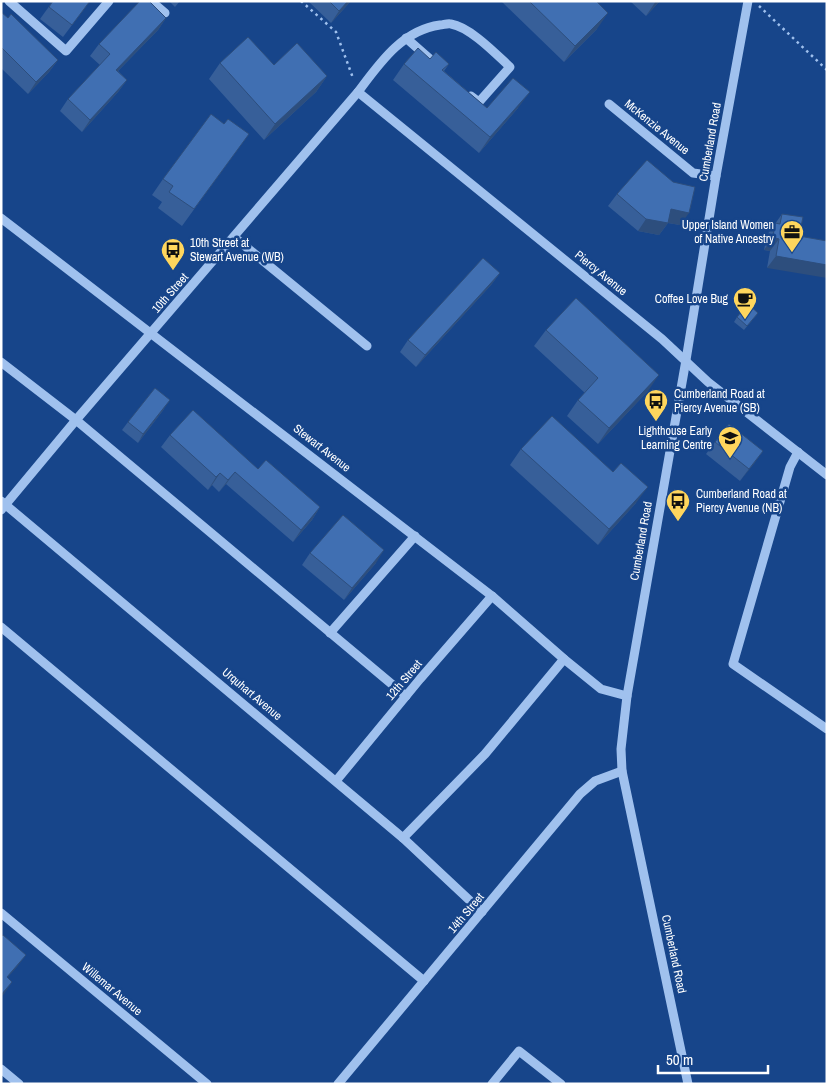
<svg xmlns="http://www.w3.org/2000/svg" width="828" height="1085" font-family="'Archivo Narrow',sans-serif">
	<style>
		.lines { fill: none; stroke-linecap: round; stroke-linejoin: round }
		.path { stroke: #a0c1ee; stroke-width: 2.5; stroke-dasharray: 2.5 4; stroke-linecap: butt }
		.minor { stroke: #a0c1ee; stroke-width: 9 }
		.wall { fill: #375f99 }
		.shaded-wall { fill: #2d4e7d }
		.building { fill: #406fb2; stroke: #2d4e7d }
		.labels { text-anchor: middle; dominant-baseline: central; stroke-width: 5; stroke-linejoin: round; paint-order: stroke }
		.street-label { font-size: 12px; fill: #fff; stroke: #17458a }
		.poi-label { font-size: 12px; fill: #fff; stroke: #17458a; text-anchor: end }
	</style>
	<rect width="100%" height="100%" fill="#17458a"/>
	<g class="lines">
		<g class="path">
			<polyline points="301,1 336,32 353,78"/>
			<polyline points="759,6 827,70"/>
		</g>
		<g class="minor">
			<polyline points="9,1 66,51 109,1"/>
			<polyline points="151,1 165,13"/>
			<polyline points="406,38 439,67"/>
			<polyline points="358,92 662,339 708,382 827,475"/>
			<polyline points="609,104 693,173 716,176"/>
			<polyline points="1,218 492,596 564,659 601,689 627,696"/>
			<polyline points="234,237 367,346"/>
			<polyline points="1,362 76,420 406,696"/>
			<polyline points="798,452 790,467 733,664 827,729"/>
			<polyline points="1,501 403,838 482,912"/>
			<path d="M1,510L76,420L358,92C379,64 402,30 440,25C443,25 448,23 451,24C470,27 496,54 510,67L479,102L471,96"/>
			<polyline points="1,627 424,981"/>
			<polyline points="330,633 415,536"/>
			<polyline points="336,781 420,679 492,596"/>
			<polyline points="403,838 485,754 564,659"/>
			<polyline points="1,913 207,1084"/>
			<polyline points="1,1069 19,1084"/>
			<polyline points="338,1084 580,794 595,781 622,771"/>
			<polyline points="492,1084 519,1051 561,1084"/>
			<polyline points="688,1084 622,771 621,749 627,696 686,360 716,176 748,1"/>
		</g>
	</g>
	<g class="wall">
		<polygon points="53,1 90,1 63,37 40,19"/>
		<polygon points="169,1 180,1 175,7"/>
		<polygon points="308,1 351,1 331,23"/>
		<polygon points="501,1 596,1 597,29 564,62"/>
		<polygon points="630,1 660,1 646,16"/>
		<polygon points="1,12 58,60 49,72 28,94 1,68"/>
		<polygon points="166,18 158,30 118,71 127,80 118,92 82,132 60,111 68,99 100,65 90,56 99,44"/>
		<polygon points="430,59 449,64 444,71 487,108 518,108 479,153 393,80 404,64"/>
		<polygon points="220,63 274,65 327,76 316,92 264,140 209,79"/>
		<polygon points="237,150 182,226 158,208 162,202 152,195 163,179"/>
		<polygon points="617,194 680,225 668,223 659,235 638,231 608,206"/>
		<polygon points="782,214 799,236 767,268 770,251 764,250 767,235"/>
		<polygon points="500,273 491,285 416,367 400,352 408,340"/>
		<polygon points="758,313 744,330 734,322 737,317"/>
		<polygon points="546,330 648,391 598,444 567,416 578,400 585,393 534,346"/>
		<polygon points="164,409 138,443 122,430 128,422"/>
		<polygon points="170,435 258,469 320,507 312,520 293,542 226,484 219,492 212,485 208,490 161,447"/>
		<polygon points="715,442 763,451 740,481 706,454"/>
		<polygon points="521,449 636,503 598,545 510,465"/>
		<polygon points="310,553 376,563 344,600 302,565"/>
	</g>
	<g class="shaded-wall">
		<polygon points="348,1 351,1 331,23 339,11"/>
		<polygon points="656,1 660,1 646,16"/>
		<polygon points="608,13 597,29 564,62 575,46"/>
		<polygon points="166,18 158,30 107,82 116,70"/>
		<polygon points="58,60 49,72 28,94 36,82"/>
		<polygon points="327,76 316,92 264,140 275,124"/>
		<polygon points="127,80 118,92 82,132 90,120"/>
		<polygon points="530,92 518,108 479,153 490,137"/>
		<polygon points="671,209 689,213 680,225 668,223 659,235 638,231 646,219"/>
		<polygon points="773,237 779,239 770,251 764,250"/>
		<polygon points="776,256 827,265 827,278 767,268"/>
		<polygon points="500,273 491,285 416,367 425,355"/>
		<polygon points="659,375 648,391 598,444 609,428"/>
		<polygon points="170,400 164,409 138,443 143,434"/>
		<polygon points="763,451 754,464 740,481 749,469"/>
		<polygon points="235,472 226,484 219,492 228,480"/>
		<polygon points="220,473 212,485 208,490 216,477"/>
		<polygon points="648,487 636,503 598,545 609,529"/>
		<polygon points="320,507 312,520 293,542 301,530"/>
		<polygon points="384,550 376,563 344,600 352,588"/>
		<polygon points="26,955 17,967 1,985 7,977"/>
		<polygon points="12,982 4,994 1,997 1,995"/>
	</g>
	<g class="building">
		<polygon points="53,1 90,1 72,25 49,7"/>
		<polygon points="140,1 149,1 166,18 116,70 127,80 90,120 68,99 110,54 99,44"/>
		<polygon points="329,1 348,1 339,11"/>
		<polygon points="529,1 596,1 608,13 575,46"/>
		<polygon points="1,12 8,18 11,14 58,60 36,82 1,47"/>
		<polygon points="248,37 274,65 297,43 327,76 275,124 220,63"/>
		<polygon points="418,48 430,59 436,52 449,64 442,70 487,108 513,78 530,92 490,137 404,64"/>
		<polygon points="211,114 224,124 228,119 249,134 194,209 169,192 173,186 163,179"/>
		<polygon points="647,160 673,182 695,187 689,213 671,209 668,223 646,219 617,194"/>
		<polygon points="782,214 803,217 799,236 827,241 827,265 776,256 779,239 773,237 775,223 780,224"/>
		<polygon points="483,258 500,273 425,355 408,340"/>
		<polygon points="576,298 659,375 609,428 578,400 598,378 546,330"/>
		<polygon points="748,304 758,313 747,326 737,317"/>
		<polygon points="155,388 170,400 143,434 128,422"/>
		<polygon points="193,410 258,469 266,460 320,507 301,530 235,472 228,480 220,473 216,477 170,435"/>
		<polygon points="552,416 613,472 621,463 648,487 609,529 521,449"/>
		<polygon points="729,424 763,451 749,469 715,442"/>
		<polygon points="343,515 384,550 352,588 310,553"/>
		<polygon points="3,935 26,955 7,977 12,982 1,995 1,937"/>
	</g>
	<defs>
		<g id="office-pin" transform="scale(1.25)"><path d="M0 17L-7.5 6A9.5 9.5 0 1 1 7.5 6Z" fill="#ffd65d" stroke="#17458a"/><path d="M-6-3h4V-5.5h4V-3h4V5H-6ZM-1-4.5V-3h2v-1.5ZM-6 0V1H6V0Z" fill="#111"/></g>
		<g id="bus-pin" transform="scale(1.25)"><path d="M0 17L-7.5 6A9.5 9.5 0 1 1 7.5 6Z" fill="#ffd65d" stroke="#17458a"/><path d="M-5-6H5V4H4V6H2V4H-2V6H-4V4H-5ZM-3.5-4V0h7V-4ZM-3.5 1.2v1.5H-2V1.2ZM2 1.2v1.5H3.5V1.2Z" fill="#111"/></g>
		<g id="cafe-pin" transform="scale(1.25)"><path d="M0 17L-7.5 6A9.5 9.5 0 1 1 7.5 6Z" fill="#ffd65d" stroke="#17458a"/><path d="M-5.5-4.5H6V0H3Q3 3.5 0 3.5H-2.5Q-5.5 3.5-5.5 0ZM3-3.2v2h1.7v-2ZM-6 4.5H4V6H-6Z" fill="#111"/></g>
		<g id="school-pin" transform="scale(1.25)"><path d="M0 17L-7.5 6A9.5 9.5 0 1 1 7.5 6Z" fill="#ffd65d" stroke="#17458a"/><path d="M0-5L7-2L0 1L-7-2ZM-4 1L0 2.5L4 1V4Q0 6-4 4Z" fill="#111"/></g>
	</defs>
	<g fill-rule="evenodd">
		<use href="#office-pin" x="792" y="232"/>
		<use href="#bus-pin" x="173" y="250"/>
		<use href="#cafe-pin" x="745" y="299"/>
		<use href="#bus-pin" x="656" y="401"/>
		<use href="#school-pin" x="730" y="438"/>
		<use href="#bus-pin" x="678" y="501"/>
	</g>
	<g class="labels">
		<g class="street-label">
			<text transform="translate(657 127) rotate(39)">McKenzie Avenue</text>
			<text transform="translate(710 142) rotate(-80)">Cumberland Road</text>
			<text transform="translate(601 273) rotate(39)">Piercy Avenue</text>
			<text transform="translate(170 293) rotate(-49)">10th Street</text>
			<text transform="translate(322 448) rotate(38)">Stewart Avenue</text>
			<text transform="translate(641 541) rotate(-80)">Cumberland Road</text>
			<text transform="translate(404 680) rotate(-50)">12th Street</text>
			<text transform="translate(252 694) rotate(40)">Urquhart Avenue</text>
			<text transform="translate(466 913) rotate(-50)">14th Street</text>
			<text transform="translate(674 954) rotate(78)">Cumberland Road</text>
			<text transform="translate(112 989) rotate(40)">Willemar Avenue</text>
		</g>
		<g class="poi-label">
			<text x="774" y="225">Upper Island Women<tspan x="774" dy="14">of Native Ancestry</tspan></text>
			<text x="190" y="243" text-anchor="start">10th Street at<tspan x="190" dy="14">Stewart Avenue (WB)</tspan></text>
			<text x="728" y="299">Coffee Love Bug</text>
			<text x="674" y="394" text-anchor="start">Cumberland Road at<tspan x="674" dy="14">Piercy Avenue (SB)</tspan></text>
			<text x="712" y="431">Lighthouse Early<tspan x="712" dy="14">Learning Centre</tspan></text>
			<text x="696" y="494" text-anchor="start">Cumberland Road at<tspan x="696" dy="14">Piercy Avenue (NB)</tspan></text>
		</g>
	</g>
	<rect width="828" height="1085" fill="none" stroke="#ffffff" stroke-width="5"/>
	<path d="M658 1065v8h110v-8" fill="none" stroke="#ffffff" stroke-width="2.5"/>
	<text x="666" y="1065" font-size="15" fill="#ffffff" stroke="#17458a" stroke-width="4" paint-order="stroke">50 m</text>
</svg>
